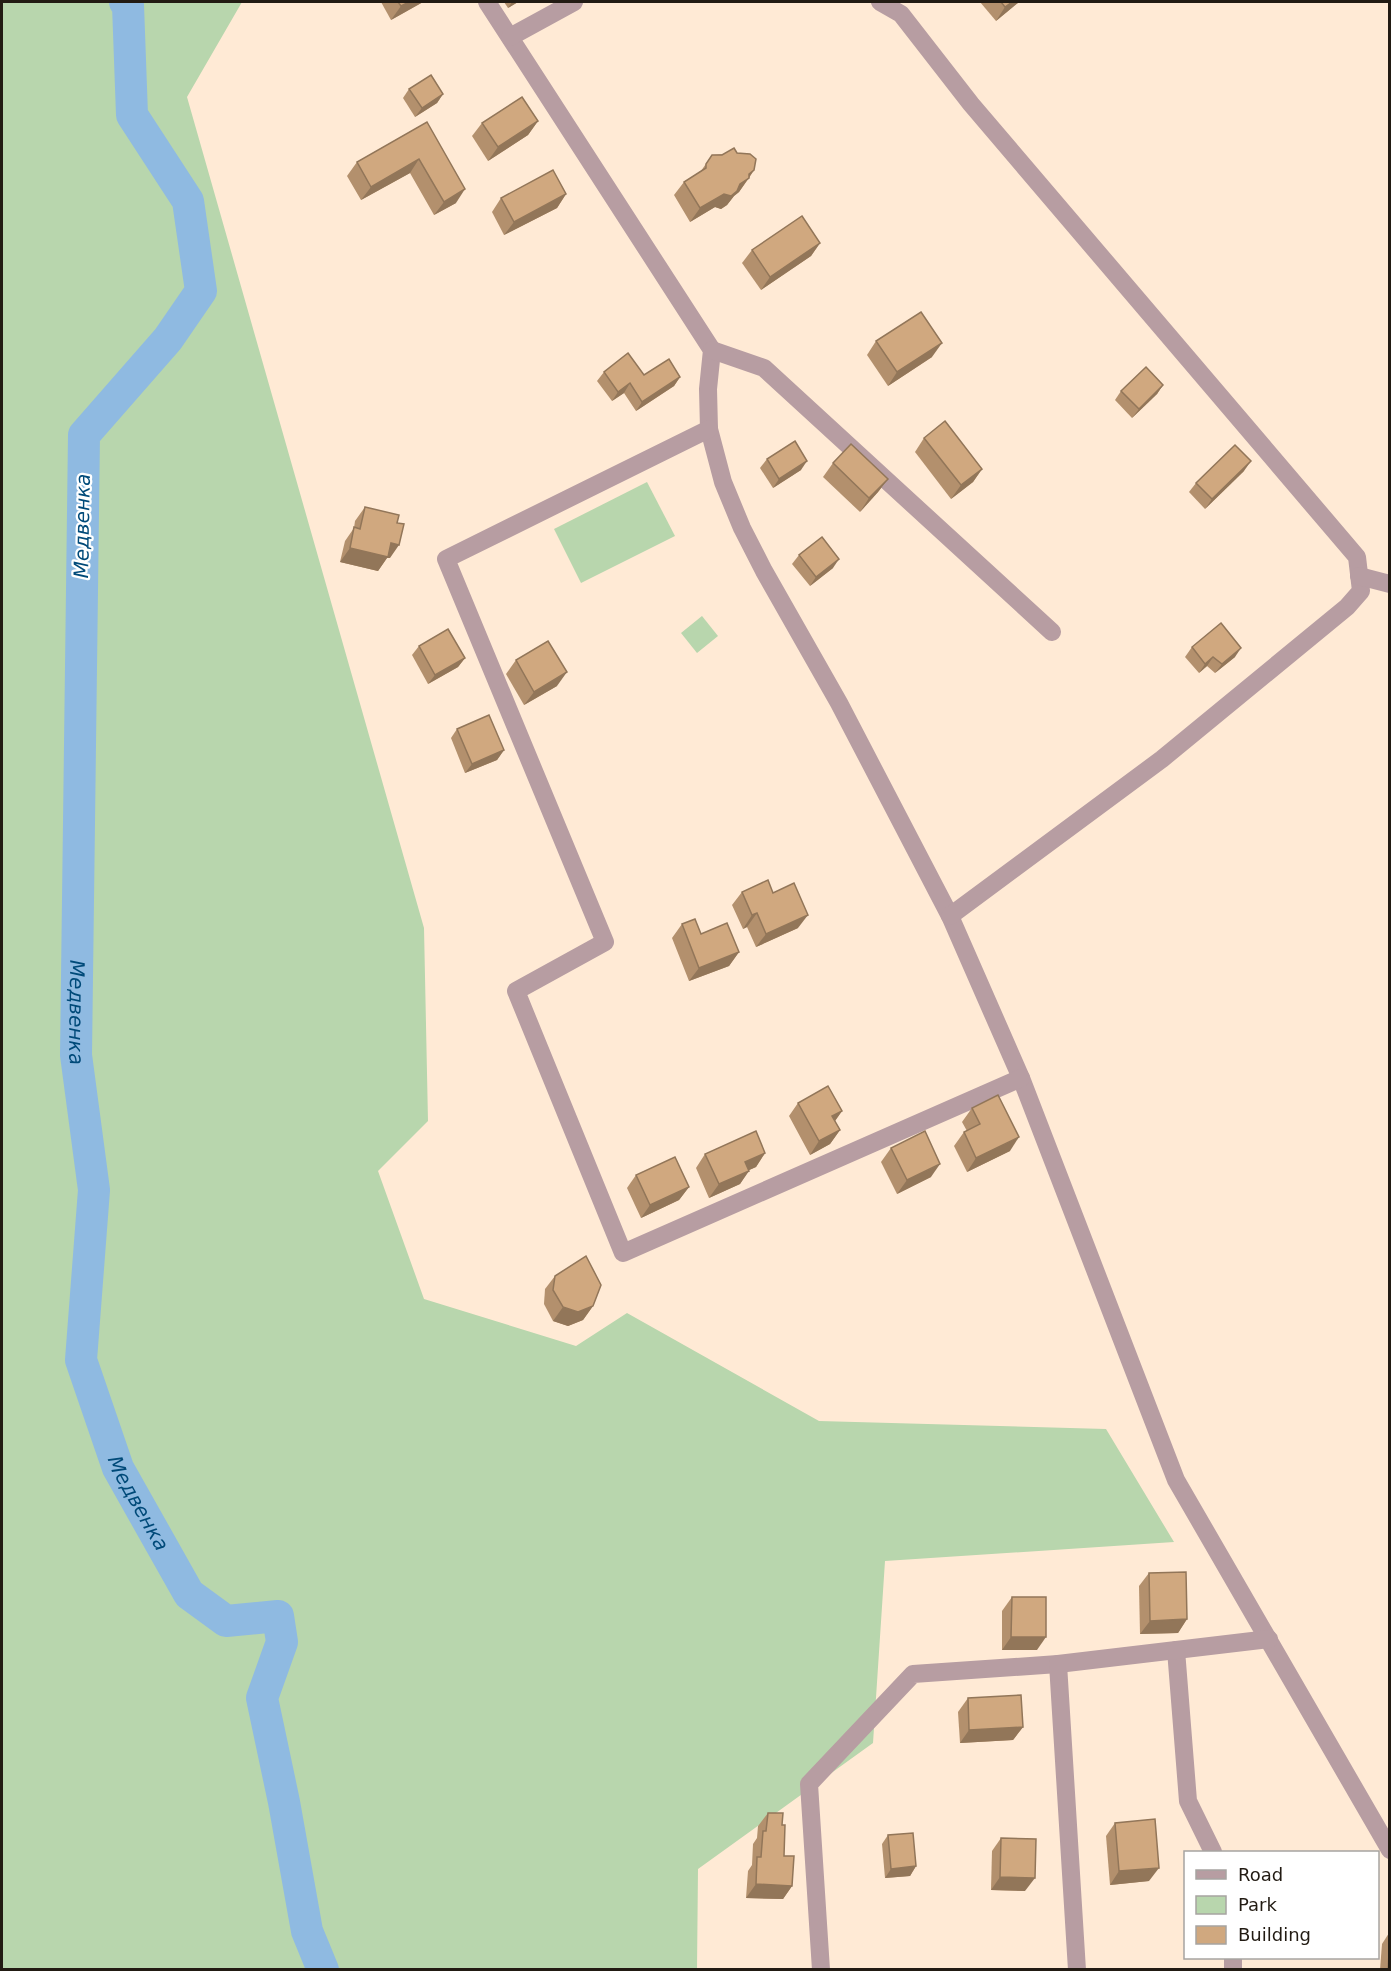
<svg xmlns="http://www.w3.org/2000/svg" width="1391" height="1971" font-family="'DejaVu Sans',sans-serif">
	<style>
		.green { fill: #b8d6ad }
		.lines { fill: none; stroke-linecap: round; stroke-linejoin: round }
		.river { stroke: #8fbae1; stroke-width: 32 }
		.minor { stroke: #b79da2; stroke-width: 18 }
		.wall { fill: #b3906d }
		.shaded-wall { fill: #927659 }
		.building { fill: #d0a87f; stroke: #927659; stroke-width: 1.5 }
		.labels { text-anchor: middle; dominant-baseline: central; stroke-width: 4.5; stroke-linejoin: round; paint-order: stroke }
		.water-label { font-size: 20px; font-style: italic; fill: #004a79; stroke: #fff }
	</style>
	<rect width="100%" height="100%" fill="#ffead5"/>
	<g class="green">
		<polygon points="2,2 242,2 187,97 424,928 428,1121 378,1171 424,1299 576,1346 627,1313 819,1421 1106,1429 1174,1542 885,1561 873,1743 698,1869 697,1969 2,1970"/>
		<polygon points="647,482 675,536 581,583 554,529"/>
		<polygon points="702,616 718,636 697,653 681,633"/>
	</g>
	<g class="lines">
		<path class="river" id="s1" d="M125,2L128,5L132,115L188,201L201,291L168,339L84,435L76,1055L94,1190L81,1360L118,1468L189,1594L226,1621L278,1616L282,1642L262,1698L284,1802L307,1931L323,1970"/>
		<g class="minor">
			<polyline points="487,2 712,350 708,389 709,429 723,482 742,528 764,571 839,703 950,916 1021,1078 1176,1480 1390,1850"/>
			<polyline points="880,2 901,14 971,104 1357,557 1361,591 1347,607 1162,759 950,916"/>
			<polyline points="510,37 574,2"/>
			<polyline points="712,350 764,368 1052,632"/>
			<polyline points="709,429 446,559 605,942 516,991 623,1253 1021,1078"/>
			<polyline points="1359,576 1390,584"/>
			<polyline points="1176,1650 1188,1801 1213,1852"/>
			<polyline points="821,1970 809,1784 913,1674 1058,1664"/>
			<polyline points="1077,1970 1058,1664 1269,1639"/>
			<polyline points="1233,1970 1233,1958"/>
		</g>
	</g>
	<g class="wall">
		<polygon points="381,2 423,2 391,20"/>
		<polygon points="504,2 518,2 508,8"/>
		<polygon points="980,2 1019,2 996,21"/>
		<polygon points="409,89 443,94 437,103 415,117 403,98"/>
		<polygon points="538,121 528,135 488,161 472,136 482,123"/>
		<polygon points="427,122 456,203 434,215 410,173 361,200 347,176 357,162"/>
		<polygon points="737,153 754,170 749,178 739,192 734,196 727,205 721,209 715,207 690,222 674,195 684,182 701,171 712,155"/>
		<polygon points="566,194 557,208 504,235 492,212 501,198"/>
		<polygon points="820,243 811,256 761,290 742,263 752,250"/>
		<polygon points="876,341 932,357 888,386 867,355"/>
		<polygon points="604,372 644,375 680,377 674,386 636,411 624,393 612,401 597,381"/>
		<polygon points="1163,385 1157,394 1132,418 1115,400 1121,391"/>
		<polygon points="924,438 982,469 973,482 951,499 915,452"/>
		<polygon points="767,459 801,470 773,488 760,468"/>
		<polygon points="833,463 888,479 878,492 860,512 823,477"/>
		<polygon points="1244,471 1205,509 1189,492 1196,483"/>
		<polygon points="365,507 390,558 387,558 378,571 340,562 345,541 354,528 355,521"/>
		<polygon points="799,555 833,568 810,586 792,564"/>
		<polygon points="419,646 465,658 458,667 428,684 412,655"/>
		<polygon points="1192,647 1235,657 1215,673 1207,666 1199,673 1185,657"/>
		<polygon points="516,660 557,686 524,705 506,674"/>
		<polygon points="457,729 504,750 497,760 465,773 451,738"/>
		<polygon points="742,892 773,893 798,928 756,947 747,927 743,929 732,905"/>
		<polygon points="682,924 701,934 739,952 729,966 689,981 672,938"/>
		<polygon points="798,1103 842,1111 835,1121 840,1130 830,1144 810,1155 789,1116"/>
		<polygon points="972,1108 1010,1151 967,1172 954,1146 964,1132 967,1131 962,1122"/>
		<polygon points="891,1148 931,1177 897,1194 881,1162"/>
		<polygon points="765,1153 756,1167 749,1170 740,1184 709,1198 696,1168 705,1154"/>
		<polygon points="636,1175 689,1187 679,1200 641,1218 627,1188"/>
		<polygon points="555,1276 593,1306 583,1320 568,1326 553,1321 544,1304 545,1289"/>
		<polygon points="1149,1573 1187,1619 1178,1633 1140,1634 1139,1586"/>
		<polygon points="1012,1597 1037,1650 1002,1650 1002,1611"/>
		<polygon points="968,1698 1023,1727 1013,1740 960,1743 958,1712"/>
		<polygon points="768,1813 782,1825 784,1856 792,1886 783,1899 746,1898 748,1871 752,1865 753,1844 757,1838 758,1826"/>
		<polygon points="1115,1823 1149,1881 1110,1885 1106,1836"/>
		<polygon points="888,1835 916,1866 910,1876 885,1878 882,1844"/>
		<polygon points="1001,1838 1025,1891 991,1890 992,1851"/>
		<polygon points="1389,1933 1389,1970 1380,1970 1382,1944"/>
	</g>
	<g class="shaded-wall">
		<polygon points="409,2 423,2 391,20 401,6"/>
		<polygon points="512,2 518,2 508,8"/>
		<polygon points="1012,2 1019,2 996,21 1005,7"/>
		<polygon points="443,94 437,103 415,117 422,108"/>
		<polygon points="538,121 528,135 488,161 498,147"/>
		<polygon points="419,159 410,173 361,200 371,187"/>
		<polygon points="754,170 739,192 734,196 727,205 721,209 715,207 690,222 700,208"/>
		<polygon points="465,189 456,203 434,215 444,202"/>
		<polygon points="566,194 557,208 504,235 514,222"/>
		<polygon points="820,243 811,256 761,290 770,277"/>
		<polygon points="942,343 932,357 888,386 897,372"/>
		<polygon points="680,377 674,386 636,411 642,402"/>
		<polygon points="630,383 624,393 612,401 618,392"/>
		<polygon points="1163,385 1157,394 1132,418 1139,409"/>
		<polygon points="807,461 801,470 773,488 779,479"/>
		<polygon points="1251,461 1244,471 1205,509 1212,499"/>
		<polygon points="982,469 973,482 951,499 961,485"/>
		<polygon points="888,479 878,492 860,512 869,498"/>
		<polygon points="391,543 399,545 390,558 387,558 378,571 340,562 350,548"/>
		<polygon points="839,559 833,568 810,586 816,577"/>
		<polygon points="1241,648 1235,657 1215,673 1222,664"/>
		<polygon points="1213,657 1207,666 1199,673 1205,664"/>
		<polygon points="465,658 458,667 428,684 435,675"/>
		<polygon points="567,672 557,686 524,705 534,692"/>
		<polygon points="504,750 497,760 465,773 472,764"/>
		<polygon points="757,913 747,927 743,929 752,915"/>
		<polygon points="808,915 798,928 756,947 766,934"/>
		<polygon points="739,952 729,966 689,981 699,968"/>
		<polygon points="842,1111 832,1125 832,1116"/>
		<polygon points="840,1130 830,1144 810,1155 819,1141"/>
		<polygon points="1019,1137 1010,1151 967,1172 976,1158"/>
		<polygon points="765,1153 756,1167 736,1176 745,1162"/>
		<polygon points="940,1164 931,1177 897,1194 907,1180"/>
		<polygon points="749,1171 740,1184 709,1198 719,1184"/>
		<polygon points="689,1187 679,1200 641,1218 650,1205"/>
		<polygon points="593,1306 583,1320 568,1326 553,1321 563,1307"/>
		<polygon points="1187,1619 1178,1633 1140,1634 1150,1621"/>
		<polygon points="1011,1637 1046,1637 1037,1650 1002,1650"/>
		<polygon points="1023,1727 1013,1740 960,1743 969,1730"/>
		<polygon points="916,1866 910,1876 885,1878 891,1869"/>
		<polygon points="1159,1868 1149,1881 1110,1885 1119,1871"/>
		<polygon points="1000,1877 1035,1878 1025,1891 991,1890"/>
		<polygon points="756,1884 792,1886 783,1899 746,1898"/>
	</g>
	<g class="building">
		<polygon points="398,2 409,2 401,6"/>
		<polygon points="1001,2 1012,2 1005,7"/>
		<polygon points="431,75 443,94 422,108 409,89"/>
		<polygon points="522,97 538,121 498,147 482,123"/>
		<polygon points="427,122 465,189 444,202 419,159 371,187 357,162"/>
		<polygon points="734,148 737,153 750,154 756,159 754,170 749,174 749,178 740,184 737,191 731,196 724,194 700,208 684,182 706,168 706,164 712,155 722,155"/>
		<polygon points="553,170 566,194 514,222 501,198"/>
		<polygon points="802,216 820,243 770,277 752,250"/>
		<polygon points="921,312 942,343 897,372 876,341"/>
		<polygon points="628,353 644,375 669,359 680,377 642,402 630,383 618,392 604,372"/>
		<polygon points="1146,367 1163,385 1139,409 1121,391"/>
		<polygon points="945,421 982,469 961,485 924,438"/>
		<polygon points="795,441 807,461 779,479 767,459"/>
		<polygon points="851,444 888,479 869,498 833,463"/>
		<polygon points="1235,445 1251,461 1212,499 1196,483"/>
		<polygon points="365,507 399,515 397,523 404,524 399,545 391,543 388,557 350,548 354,527 360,529"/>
		<polygon points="822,537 839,559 816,577 799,555"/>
		<polygon points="1221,623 1241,648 1222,664 1213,657 1205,664 1192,647"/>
		<polygon points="448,629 465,658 435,675 419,646"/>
		<polygon points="548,641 567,672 534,692 516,660"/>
		<polygon points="489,715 504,750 472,764 457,729"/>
		<polygon points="768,880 773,893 794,883 808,915 766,934 757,913 752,915 742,892"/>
		<polygon points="695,919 701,934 727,923 739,952 699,968 682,924"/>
		<polygon points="828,1086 842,1111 832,1116 840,1130 819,1141 798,1103"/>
		<polygon points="998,1095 1019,1137 976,1158 964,1132 980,1124 972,1108"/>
		<polygon points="756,1131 765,1153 745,1162 749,1171 719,1184 705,1154"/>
		<polygon points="925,1131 940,1164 907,1180 891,1148"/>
		<polygon points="675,1157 689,1187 650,1205 636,1175"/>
		<polygon points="586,1256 601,1285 593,1306 578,1312 563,1307 553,1290 555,1276"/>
		<polygon points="1186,1572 1187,1619 1150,1621 1149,1573"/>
		<polygon points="1012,1597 1046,1597 1046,1637 1011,1637"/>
		<polygon points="1021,1695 1023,1727 969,1730 968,1698"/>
		<polygon points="768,1813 783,1813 782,1825 785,1825 784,1856 794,1856 792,1886 756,1884 757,1857 761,1857 763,1831 766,1831"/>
		<polygon points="1155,1819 1159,1868 1119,1871 1115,1823"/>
		<polygon points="913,1833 916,1866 891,1869 888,1835"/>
		<polygon points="1001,1838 1036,1839 1035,1878 1000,1877"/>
		<polygon points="1389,1954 1389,1970 1388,1970"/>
	</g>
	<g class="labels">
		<g class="water-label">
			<text transform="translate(82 526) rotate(-89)">Медвенка</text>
			<text stroke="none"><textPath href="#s1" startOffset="1071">Медвенка</textPath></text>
			<text stroke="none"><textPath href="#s1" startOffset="1575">Медвенка</textPath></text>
		</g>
	</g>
	<rect width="1391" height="1971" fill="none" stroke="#221b13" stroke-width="6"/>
	<rect x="1184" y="1851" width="195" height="108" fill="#ffffff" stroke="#a7a4a1" stroke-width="1.5"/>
	<rect x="1196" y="1870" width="30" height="9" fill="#b79da2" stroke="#a7a4a1" stroke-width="1.5"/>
	<text x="1238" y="1881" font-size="18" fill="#221b13">Road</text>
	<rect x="1196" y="1896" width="30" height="18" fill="#b8d6ad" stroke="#a7a4a1" stroke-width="1.5"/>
	<text x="1238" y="1911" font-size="18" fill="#221b13">Park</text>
	<rect x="1196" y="1926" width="30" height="18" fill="#d0a87f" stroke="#a7a4a1" stroke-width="1.5"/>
	<text x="1238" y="1941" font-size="18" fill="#221b13">Building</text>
</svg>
